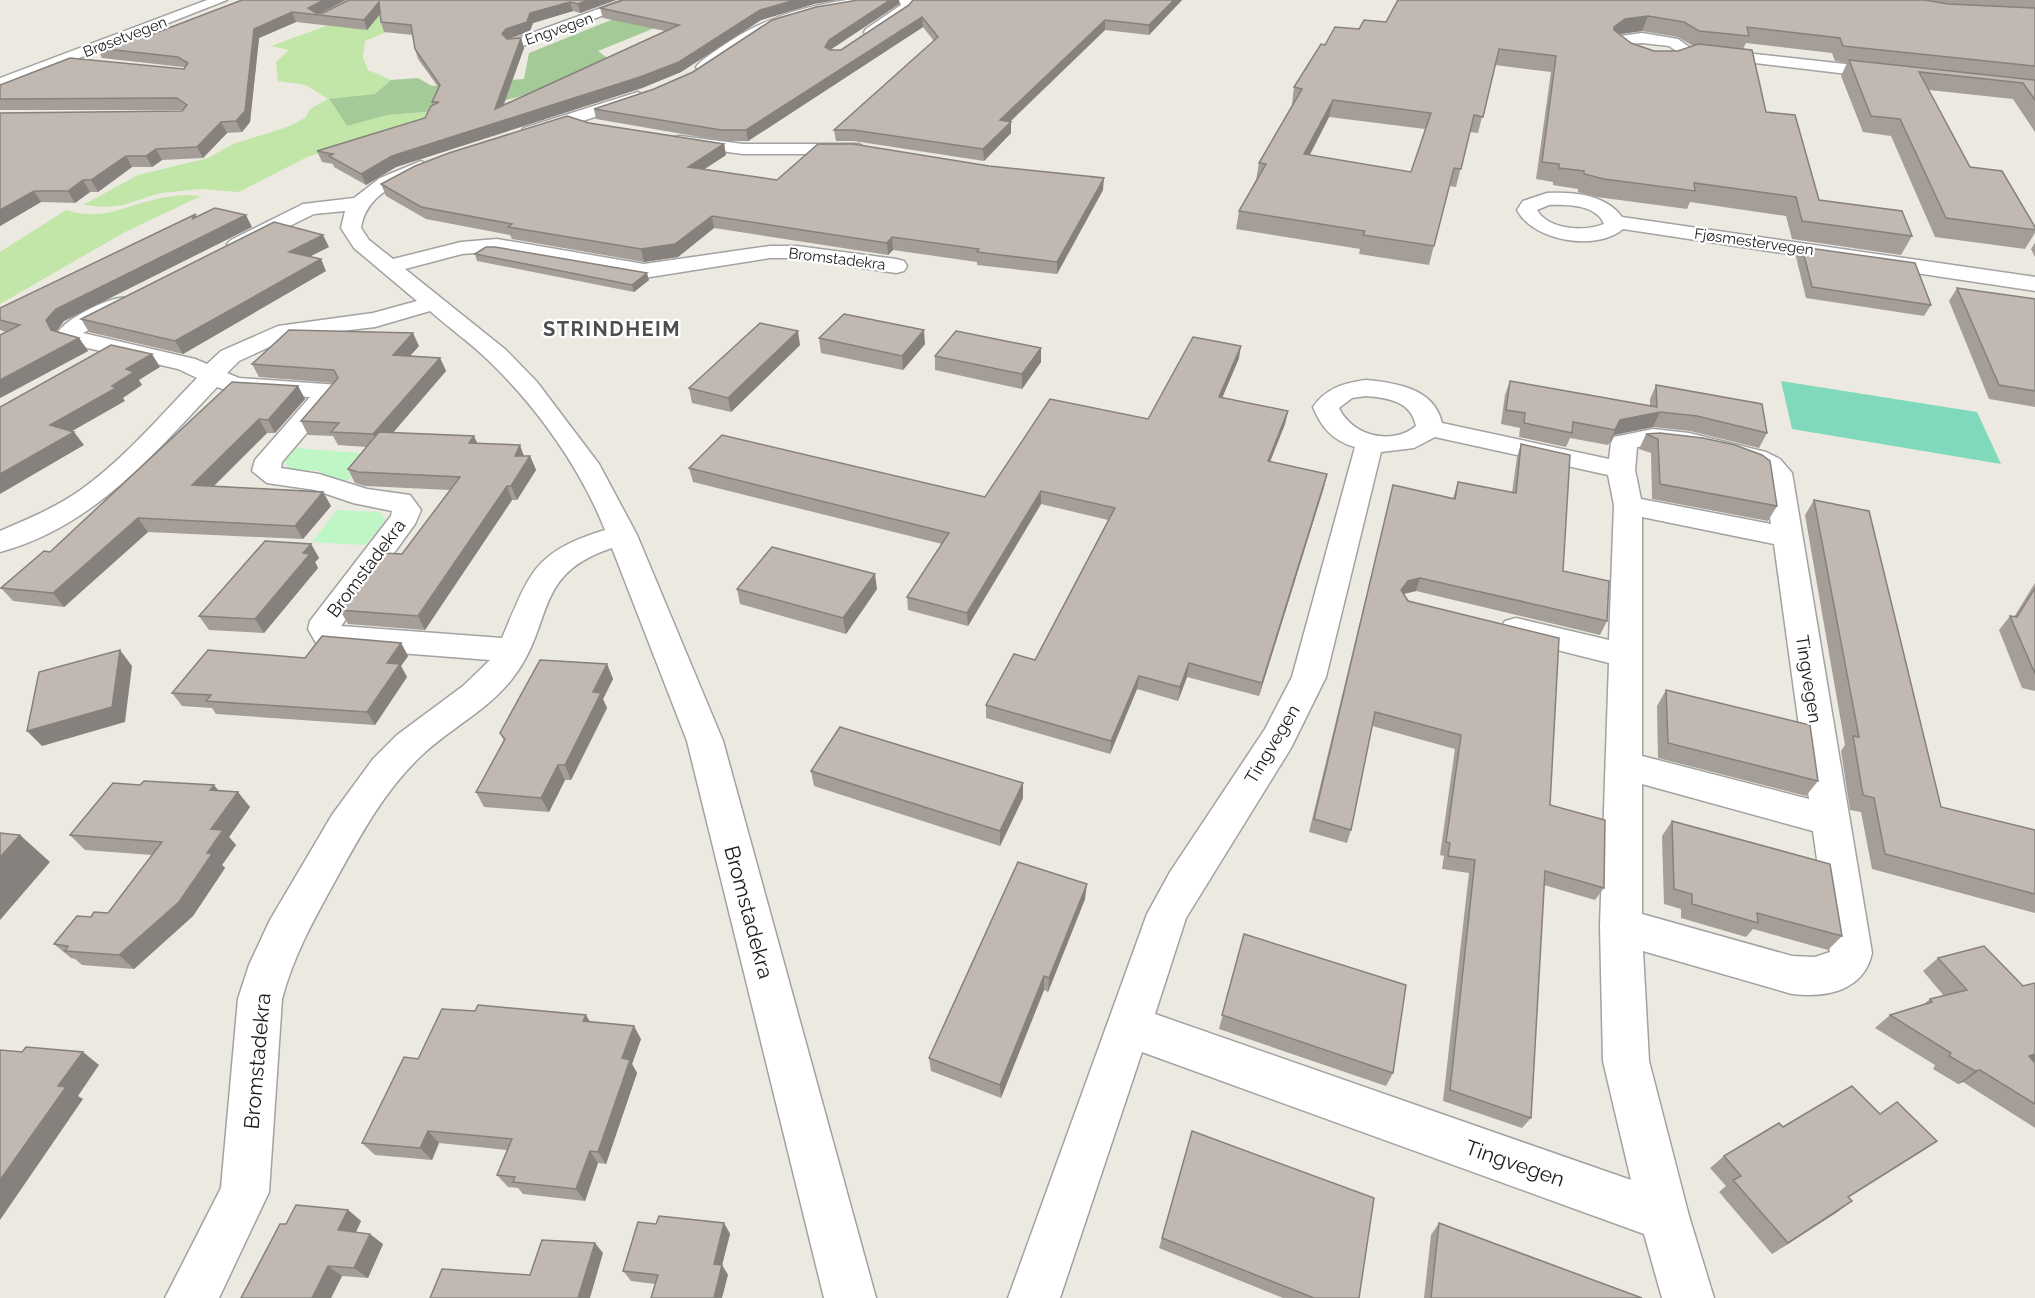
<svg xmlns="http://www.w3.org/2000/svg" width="2035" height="1298" font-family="Raleway,sans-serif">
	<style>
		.grass { fill: #c2e5a8 }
		.forest { fill: #a3ca97 }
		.park { fill: #bef6c6 }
		.pitch { fill: #81d9bc }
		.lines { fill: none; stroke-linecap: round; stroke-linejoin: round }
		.minor-casing { stroke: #a2a2a2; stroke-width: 3 }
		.minor { fill: #fff; fill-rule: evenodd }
		.wall { fill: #a59e98; fill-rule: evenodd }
		.shaded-wall { fill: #86817c }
		.building { fill: #c0b8b1; stroke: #86817c; stroke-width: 1.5; fill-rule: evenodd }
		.labels { text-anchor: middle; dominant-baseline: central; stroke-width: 4.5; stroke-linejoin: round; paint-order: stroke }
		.far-street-label { font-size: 15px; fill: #1b1b1b; stroke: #fff }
		.street-label { font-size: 18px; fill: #1b1b1b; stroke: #fff }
		.far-district-label { font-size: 20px; font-weight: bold; letter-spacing: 1.5px; fill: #4e4e4e; stroke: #fff }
		.near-street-label { font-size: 21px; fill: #1b1b1b; stroke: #fff }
	</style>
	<rect width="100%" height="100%" fill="#ece9e1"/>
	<g class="grass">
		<polygon points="405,9 430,14 365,41 363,57 368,70 391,80 375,94 329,100 347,126 387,115 474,108 307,157 239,192 201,189 160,193 123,205 106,207 83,205 138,175 208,158 233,144 287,127 305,118 310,109 328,99 306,85 278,81 276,62 289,50 271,46 326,26 343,26"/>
		<path d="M186,195L201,196L125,232L0,304V252L66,210C103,221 119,208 153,200C163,197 175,196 186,195Z"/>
	</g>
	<polygon class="forest" points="646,6 689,14 598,51 614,63 549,89 474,108 387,115 347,126 329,99 375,94 391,80 418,78 432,86 524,79 529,53"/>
	<g class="park">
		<polygon points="296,448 372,454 344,484 318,471 288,469 285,461"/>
		<polygon points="337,510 379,512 386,520 365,545 312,542"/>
	</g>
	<polygon class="pitch" points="1781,381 1977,412 2001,464 1792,429"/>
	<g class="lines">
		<g class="minor-casing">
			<g id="minor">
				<polygon points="207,0 227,0 0,89 0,78"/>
				<polygon points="623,0 643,0 520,47 510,47 507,44 510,41"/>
				<path d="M847,0H885L878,4C835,10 791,15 753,39C740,47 713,74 698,70L696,67C701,60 710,55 718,49C757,21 799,7 847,0Z"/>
				<polygon points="899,0 913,0 915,6 876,35 866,35 864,32 866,29 901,5"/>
				<path d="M1642,33L1678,39L1696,52C1678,75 1626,65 1610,44L1620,36ZM1642,43L1669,46L1678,52L1653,55L1627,44Z"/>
				<polygon points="1709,49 1890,69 1898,74 1890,79 1704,57 1701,54"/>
				<polygon points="638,92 646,97 644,101 536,136 524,136 521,132 524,128"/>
				<polygon points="680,136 743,144 859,144 868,149 859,154 743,154 674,145 671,141 674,137"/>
				<path d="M421,161L430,167L428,171C399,182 366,194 361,228L369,240L393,259L461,242L497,239L644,264L770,246H797L896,259L904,261L907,266L904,271L896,273L797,258H770L644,278L497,251L462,254L405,269L506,350L537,382L599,464L637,535L723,741L876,1298H824L687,741L612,548C531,574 555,625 512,679C487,711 449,729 421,756C383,792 359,838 334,883C313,921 293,957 282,999L269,1192L219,1298H165L221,1188L238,999L249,965L270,920L332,815L373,759L397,735L463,686L490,660L335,648L316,643L308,629L310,621L391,516L392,511L353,503L315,490L267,483L252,471L255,460L310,397L235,393L217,387C154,454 93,527 0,552V531C28,519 57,507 82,489C125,458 160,416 197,378L178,369L62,342L57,333C67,318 113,294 130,298L133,303L130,308L83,333L195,359L207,364L221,351L278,326L373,313L417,301L354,248L341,228L345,211L314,214L245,248H231L227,244L231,240L303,204L354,198L380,178ZM430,311C449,328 471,343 489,361C537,407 581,469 605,530C533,552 530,573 502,638L341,626L415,524L421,510L410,495L367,489L319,474L281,468L282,462L339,395L343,390L339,385L239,378L227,373L239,361L291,337L375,327Z"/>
				<path d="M1547,193C1573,192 1605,194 1622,217L2035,277V291L1623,229C1596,252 1533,241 1517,210L1523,201ZM1549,205C1567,204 1597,205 1604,224C1585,232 1548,230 1537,210Z"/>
				<path d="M1366,380C1396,383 1434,388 1442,423L1609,459L1611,443L1614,437L1653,429L1689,433L1766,452L1780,459L1792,473L1872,953C1864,991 1826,998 1792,994L1643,951L1649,1061L1689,1216L1714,1298H1662L1644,1234L1142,1052L1060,1298H1008L1147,914L1170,872L1265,729L1292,677L1355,447C1333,441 1321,427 1313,407C1326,388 1344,383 1366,380ZM1366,396C1388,398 1411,401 1416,426C1392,446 1352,436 1339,408L1352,398ZM1435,437L1608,475L1614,505L1609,640L1516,618L1505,621L1500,629L1505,637L1609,663L1600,926L1603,1061L1631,1180L1155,1014L1186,918L1291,748L1326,677L1381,452L1414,448ZM1653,445C1681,447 1745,455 1764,475L1771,524L1641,499L1635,470L1637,447ZM1642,517L1774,544L1809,799L1642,756ZM1642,784L1813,831L1830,952L1815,957L1792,956L1642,914Z"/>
			</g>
		</g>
		<use href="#minor" class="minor"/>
	</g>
	<g class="wall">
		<polygon points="242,0 346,0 321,13 616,0 580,13 573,11 533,23 530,31 509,39 521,38 524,48 504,105 665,31 603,18 600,8 814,4 761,20 681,72 642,88 396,167 366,185 334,167 333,164 322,162 317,151 425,118 433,104 432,102 439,88 418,59 415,49 413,35 384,32 381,22 380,14 367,30 296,22 259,38 250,122 242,132 227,133 203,158 162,160 152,167 132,167 98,192 90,192 75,203 41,202 0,226 0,113 182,111 183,110 0,110 0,85 184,69 185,68 183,67 102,58 97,48 145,37"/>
		<polygon points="858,0 899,0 899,4 830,50 841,50 909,5 1182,0 1149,35 1105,30 1010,122 1011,122 1011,133 984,161 854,141 836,141 834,130 934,41 923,27 748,141 723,141 596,119 594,109 654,89"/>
		<path d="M1398,0H2035V132L2013,99L1929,90L1970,167L2035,227V233L2025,249L1935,237L1891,136L1863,132L1841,76L1847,63L1835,61L1832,53L1746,43L1743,49L1766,112L1819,200L1912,236L1901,255L1792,239L1786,216L1690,202L1687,209L1597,197L1578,192V189L1553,185V182L1536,179L1551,72L1495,65L1478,133L1470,132L1456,187L1449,186L1429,265L1359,254L1360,249L1236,229L1239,211L1256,180L1259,163L1293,104H1292L1294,87L1325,45L1359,29L1386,22ZM1642,31L1678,37L1693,46L1678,51H1654L1631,43L1619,34ZM1329,117L1425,129L1411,172L1310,155Z"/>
		<polygon points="589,123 724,144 726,155 705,169 777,180 1103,190 1057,274 977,265 977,262 893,250 888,255 714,228 678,257 644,262 512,239 510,235 426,219 386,196 381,184"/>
		<polygon points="197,216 252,227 64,321 56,331 79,338 88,351 0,398 0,335 6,332 0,330 0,308"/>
		<polygon points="2035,243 2035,257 2031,249"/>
		<polygon points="329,247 310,256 326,271 183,354 89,332 81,319"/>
		<polygon points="1802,247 1931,305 1924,316 1806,298 1796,257"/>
		<polygon points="475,254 649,280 634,292 477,261"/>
		<polygon points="1957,288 2035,299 2035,407 1989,399 1949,301"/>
		<polygon points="819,338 925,344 903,370 821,353"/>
		<polygon points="800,345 731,412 692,403 689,388"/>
		<polygon points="419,346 410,356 440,358 446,371 393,432 477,443 524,456 530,456 536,470 517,500 512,500 425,630 348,624 340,610 402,554 450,490 365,486 355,483 348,469 366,447 338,445 333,436 308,435 301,421 334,383 259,377 252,364"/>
		<polygon points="935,356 1041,362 1022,389 935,370"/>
		<polygon points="1239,358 1222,398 1288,411 1285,424 1270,462 1327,474 1324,487 1259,696 1187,677 1178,701 1137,689 1110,754 986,718 986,705 1035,660 1108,520 1041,504 968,626 908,610 907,597 942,544 693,482 689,468 985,497 1148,419"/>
		<polygon points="1510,381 1650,406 1650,399 1656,385 1767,433 1759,448 1690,431 1653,427 1614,435 1608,445 1570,438 1566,447 1519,437 1520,428 1501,424 1505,395"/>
		<polygon points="298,386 305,399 275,433 267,433 213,486 323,492 331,506 303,539 148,532 64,607 13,601 1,588 50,552"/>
		<polygon points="1646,434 1735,445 1777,506 1768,521 1652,499 1651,453 1639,449"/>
		<polygon points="1521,444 1563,571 1607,621 1600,635 1416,591 1404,594 1550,805 1604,888 1595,900 1544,885 1531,1118 1522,1128 1443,1101 1469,873 1442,869 1444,856 1440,855 1455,749 1372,726 1351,830 1347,843 1309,832 1393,485 1453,498 1458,482 1512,493 1517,457"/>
		<polygon points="1814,500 1941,807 2035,830 2035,913 1872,869 1861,812 1850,810 1841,751 1845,745 1805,515"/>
		<polygon points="311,544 319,558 315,562 318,568 264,633 209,630 199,616"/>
		<polygon points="2035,583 2035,691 2022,688 1999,630 2010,616 2014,617"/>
		<polygon points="737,589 877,589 846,634 740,604"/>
		<polygon points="401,643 408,656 401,666 407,677 375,725 216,714 212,708 182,706 172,693"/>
		<polygon points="607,664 613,679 603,699 607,708 571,780 565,780 549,812 484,807 476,792 504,741 500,733"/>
		<polygon points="1666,690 1818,781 1806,796 1658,758 1657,706"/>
		<polygon points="811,771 1023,798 1000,846 814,786"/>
		<polygon points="219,791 250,807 229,837 236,845 222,865 225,868 193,916 134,969 82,965 75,959 71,958 54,944 91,917 108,913 152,855 85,850 70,835"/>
		<polygon points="1672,821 1842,936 1828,950 1753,929 1746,937 1681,918 1681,909 1664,904 1662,836"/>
		<polygon points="1085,899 1048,992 1044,990 1001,1098 931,1071 929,1058"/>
		<polygon points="1244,934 1393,1073 1386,1086 1219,1029"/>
		<polygon points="1938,958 2023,986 2035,983 2035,1128 1963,1082 1958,1084 1933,1069 1935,1065 1875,1028 1890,1015 1924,1004 1930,999 1944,996 1923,971"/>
		<polygon points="475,1011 586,1015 590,1022 641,1039 632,1064 637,1073 606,1164 598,1163 585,1201 523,1194 518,1188 508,1187 497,1175 507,1150 439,1143 432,1160 375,1155 362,1143 418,1059"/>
		<polygon points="1783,1127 1919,1153 1848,1197 1852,1201 1772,1254 1719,1192 1726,1186 1710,1168 1724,1156"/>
		<polygon points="1192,1131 1359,1298 1283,1298 1159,1248"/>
		<polygon points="348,1210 361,1221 356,1232 383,1244 368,1278 342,1276 331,1298 241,1298 286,1224"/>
		<polygon points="724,1223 730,1234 722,1265 728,1275 655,1284 631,1281 623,1271 656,1224"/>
		<polygon points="1439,1223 1642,1298 1424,1298 1431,1235"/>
	</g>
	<g class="shaded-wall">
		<polygon points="324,0 346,0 317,15 308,8"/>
		<polygon points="588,0 616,0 580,13 578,4"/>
		<polygon points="795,0 837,0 814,4 761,20 681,72 642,88 396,167 366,185 361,174 392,156 760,10"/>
		<polygon points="890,0 899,0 899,4 830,50 825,47 829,40"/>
		<polygon points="1174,0 1182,0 1149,35 1149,25"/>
		<polygon points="379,2 382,12 367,30 364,20"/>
		<polygon points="570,2 573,11 533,23 530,31 509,39 505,44 502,34 506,29 530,13"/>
		<polygon points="292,12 296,22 259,38 250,122 242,132 236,121 254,29"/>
		<polygon points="1648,16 1642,31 1620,34 1609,42 1614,27 1625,19"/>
		<polygon points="922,17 923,27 748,141 746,130"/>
		<polygon points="1105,20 1105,30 1000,131 1000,120"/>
		<polygon points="521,38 524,48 498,119 495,109"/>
		<polygon points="1333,100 1329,117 1301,171 1304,154"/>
		<polygon points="221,122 227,133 203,158 197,147"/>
		<polygon points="1011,122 1011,133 984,161 983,149"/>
		<polygon points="724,144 726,155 690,178 688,167"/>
		<polygon points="156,149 162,160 152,167 146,156"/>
		<polygon points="126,156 132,167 98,192 91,180"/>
		<polygon points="1104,178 1103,190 1057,274 1057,262"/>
		<polygon points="83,180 90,192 75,203 68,191"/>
		<polygon points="34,191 41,202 0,226 0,210"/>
		<polygon points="246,215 252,227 64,321 55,333 51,330 46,320 56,309"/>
		<polygon points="712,216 714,228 678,257 644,262 641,249"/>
		<polygon points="323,235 329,247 295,264 289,252"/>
		<polygon points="892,237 893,250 888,255 887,243"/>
		<polygon points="321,259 326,271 183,354 175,341"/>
		<polygon points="647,273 649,280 634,292 632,285"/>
		<polygon points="924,330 925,344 903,370 902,356"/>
		<polygon points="798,331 800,345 731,412 728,398"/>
		<polygon points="413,333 419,346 399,368 393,355"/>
		<polygon points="79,338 88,351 0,398 0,380"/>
		<polygon points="1241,346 1239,358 1217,410 1219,397"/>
		<polygon points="1041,348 1041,362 1022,389 1022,374"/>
		<polygon points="152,354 160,367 139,380 142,385 123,398 125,401 60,438 50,425 126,369"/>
		<polygon points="440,358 446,371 380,448 373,434"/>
		<polygon points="298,386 305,399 275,433 268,420"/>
		<polygon points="1288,411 1285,424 1265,474 1268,461"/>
		<polygon points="1660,412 1653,427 1614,435 1608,445 1620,420"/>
		<polygon points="259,419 267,433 201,499 192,485"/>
		<polygon points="74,432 84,445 0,494 0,474"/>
		<polygon points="474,436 480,449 469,443"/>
		<polygon points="520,445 525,459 515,456"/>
		<polygon points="530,456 536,470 517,500 511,486"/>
		<polygon points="1327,474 1324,487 1259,696 1262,683"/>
		<polygon points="507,486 512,500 425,630 418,616"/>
		<polygon points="1041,491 1041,504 968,626 967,613"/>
		<polygon points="323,492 331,506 303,539 295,526"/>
		<polygon points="138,518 148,532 64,607 53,593"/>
		<polygon points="311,544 319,558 315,562 318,568 264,633 255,619 303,553"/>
		<polygon points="875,574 877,589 846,634 843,618"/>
		<polygon points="1420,578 1416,591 1403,594 1401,590 1408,581"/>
		<polygon points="401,643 408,656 401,666 407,677 375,725 367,712 387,663"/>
		<polygon points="120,650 132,666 125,722 42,746 27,731"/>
		<polygon points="1189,663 1187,677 1178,701 1180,687"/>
		<polygon points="607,664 613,679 603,699 607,708 571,780 565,765 593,692"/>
		<polygon points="1139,676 1137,689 1110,754 1111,741"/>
		<polygon points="558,765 565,780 549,812 541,798"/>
		<polygon points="1023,783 1023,798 1000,846 1000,831"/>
		<polygon points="214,785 226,800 210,790"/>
		<polygon points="238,792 250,807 229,837 236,845 222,865 225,868 193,916 134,969 119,955 207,853 211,829"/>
		<polygon points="20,835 50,862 0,920 0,857"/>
		<polygon points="1087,884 1085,899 1048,992 1049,978"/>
		<polygon points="1044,976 1044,990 1001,1098 1000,1085"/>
		<polygon points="586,1015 594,1029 583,1021"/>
		<polygon points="634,1026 641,1039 632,1064 637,1073 606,1164 598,1152 622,1058"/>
		<polygon points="83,1052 99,1065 78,1096 83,1099 0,1220 0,1180 58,1086"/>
		<polygon points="2035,1054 2035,1062 2011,1069 2029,1056"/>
		<polygon points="1980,1070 1963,1082 1958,1084 1975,1071"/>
		<polygon points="428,1131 439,1143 432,1160 420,1148"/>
		<polygon points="1937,1141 1919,1153 1831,1208 1848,1197"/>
		<polygon points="590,1151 598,1163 585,1201 576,1189"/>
		<polygon points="1852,1201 1836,1213 1772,1254 1788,1243"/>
		<polygon points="348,1210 361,1221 352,1241 338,1230"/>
		<polygon points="724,1223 730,1234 722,1265 728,1275 722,1298 714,1298 714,1264"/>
		<polygon points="370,1234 383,1244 368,1278 354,1268"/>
		<polygon points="595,1243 603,1253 590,1298 578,1298"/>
		<polygon points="328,1266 342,1276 331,1298 312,1298"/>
	</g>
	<g class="building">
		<polygon points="242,0 324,0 308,8 316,13 323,13 349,0 588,0 578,4 570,2 530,13 527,22 506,29 502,34 507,39 521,38 495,109 679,25 600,8 623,0 795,0 760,10 679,62 640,77 392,156 361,174 329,156 333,154 317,151 425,118 431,106 439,102 432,102 440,85 415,49 411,25 381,22 379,2 364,20 292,12 254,29 245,111 236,121 221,122 197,147 156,149 146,156 126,156 91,180 83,180 68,191 34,191 0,210 0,113 182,111 187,105 177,98 0,99 0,85 70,58 184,69 188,63 178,57 97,48 119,39 145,37"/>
		<polygon points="858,0 890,0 829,40 825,47 830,50 841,50 909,5 913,0 1174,0 1149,25 1105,20 1000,120 1011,122 983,149 853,130 834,130 938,37 922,17 746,130 721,130 594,109 654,89 693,72 772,20 816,7"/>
		<path d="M1398,0H1925L1948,4L2035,8V66L1843,46L1840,38L1747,27L1749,36L1699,31L1684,22L1648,16L1625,19L1614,27V30L1631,43L1654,51H1678L1698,44L1752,50L1766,112L1795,115L1819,200L1902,211L1912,236L1802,221L1796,197L1694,183L1695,191L1604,179L1584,174V171L1559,168V164L1542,162L1556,56L1499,49L1483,117L1474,115L1461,169L1454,168L1434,246L1363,235L1365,231L1239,211L1266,164L1259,163L1302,89L1294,87L1321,44L1325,45L1335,27L1359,29L1364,20L1386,22ZM1333,100L1431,113L1411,172L1304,154Z"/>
		<polygon points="1849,60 2035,80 2035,100 2023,83 1919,72 1970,167 2002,171 2035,227 2035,230 1946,218 1900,119 1871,116"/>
		<polygon points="567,116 589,123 724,144 688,167 777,180 818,144 853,144 989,166 1104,178 1057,262 977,252 979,249 892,237 887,243 712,216 675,244 641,249 508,227 512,224 421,207 381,184 415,166 449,153"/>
		<polygon points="215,208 246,215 56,309 46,320 51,330 79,338 0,380 0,335 20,325 0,320 0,308 196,214 192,219"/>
		<polygon points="274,222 323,235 289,252 321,259 175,341 81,319"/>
		<polygon points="486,247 495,247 647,273 632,285 475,254"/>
		<polygon points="1802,247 1915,263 1931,305 1812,287"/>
		<polygon points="1957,288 2035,299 2035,391 1999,385"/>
		<polygon points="844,314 924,330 902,356 819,338"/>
		<polygon points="760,323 798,331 728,398 689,388"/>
		<polygon points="289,330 413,333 393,355 440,358 373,434 331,432 339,423 301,421 338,378 334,370 252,364"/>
		<polygon points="956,331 1041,348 1022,374 935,356"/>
		<polygon points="1193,337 1241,346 1219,397 1288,411 1268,461 1327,474 1262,683 1189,663 1180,687 1139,676 1111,741 986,705 1014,654 1035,660 1115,508 1041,491 967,613 907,597 949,533 689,468 722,435 985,497 1050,399 1148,419"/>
		<polygon points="111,345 152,354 126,369 134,372 112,386 116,388 50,425 74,432 0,474 0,407"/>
		<polygon points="1510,381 1657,407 1656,385 1762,404 1767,433 1697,416 1660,412 1620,420 1615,430 1573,422 1572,433 1524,423 1525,413 1506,410"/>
		<polygon points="232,382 298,386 268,420 259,419 192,485 323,492 295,526 138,518 53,593 1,588 44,551 50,552"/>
		<polygon points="379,432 474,436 469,443 520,445 515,456 530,456 511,486 507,486 418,616 340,610 384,553 402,554 460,477 358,472 348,469"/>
		<polygon points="1660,433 1703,438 1735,445 1762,455 1770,461 1777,506 1660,484 1658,439 1646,434"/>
		<polygon points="1521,444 1570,455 1563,571 1609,581 1607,621 1420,578 1408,581 1401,590 1408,601 1559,638 1550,805 1605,820 1604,888 1545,871 1531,1118 1450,1090 1475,860 1448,856 1450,843 1446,842 1461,735 1375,712 1351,830 1314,819 1393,485 1455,499 1458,482 1516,493"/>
		<polygon points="1814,500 1869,511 1941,807 2035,830 2035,894 1885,854 1874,798 1863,795 1853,736 1859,737"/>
		<polygon points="265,541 311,544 303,553 310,554 255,619 199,616"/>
		<polygon points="772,547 875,574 843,618 737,589"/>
		<polygon points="2035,588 2035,674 2010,616 2017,617"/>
		<polygon points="322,636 401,643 387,663 400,664 367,712 206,701 211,695 172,693 208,650 305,658"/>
		<polygon points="120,650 112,707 27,731 39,672"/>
		<polygon points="540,660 607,664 593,692 601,693 565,765 558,765 541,798 476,792 505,739 500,733"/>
		<polygon points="1666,690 1810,725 1818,781 1668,743"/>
		<polygon points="840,727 1023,783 1000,831 811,771"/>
		<polygon points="144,781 214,785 210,790 238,792 211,829 223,830 207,853 212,854 179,902 119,955 65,951 68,946 54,944 77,916 91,917 94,912 108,913 162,842 70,835 113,783 140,785"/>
		<polygon points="1672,821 1830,864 1842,936 1757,913 1758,923 1692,904 1692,894 1674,889"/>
		<polygon points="0,833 20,835 0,857"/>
		<polygon points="1018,862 1087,884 1049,978 1044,976 1000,1085 929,1058"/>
		<polygon points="1244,934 1406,985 1393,1073 1222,1015"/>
		<polygon points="1984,946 2023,986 2035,983 2035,1054 2029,1056 2035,1063 2035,1104 1980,1070 1975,1071 1949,1056 1951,1053 1890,1015 1932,1002 1930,999 1967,990 1938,958"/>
		<polygon points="478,1005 586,1015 583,1021 634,1026 622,1058 630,1060 598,1152 590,1151 576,1189 513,1182 515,1177 497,1175 512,1139 428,1131 420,1148 362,1143 404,1057 418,1059 442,1009 475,1011"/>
		<polygon points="26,1047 83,1052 58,1086 66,1087 0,1180 0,1050 22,1052"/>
		<polygon points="1852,1086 1880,1114 1897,1102 1937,1141 1848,1197 1852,1201 1788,1243 1733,1180 1741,1176 1724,1156 1779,1123 1783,1127"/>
		<polygon points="1192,1131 1374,1198 1359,1298 1314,1298 1162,1238"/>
		<polygon points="296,1205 348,1210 338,1230 370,1234 354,1268 328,1266 312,1298 241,1298 280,1224 286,1224"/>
		<polygon points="659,1216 724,1223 714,1264 722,1265 714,1298 651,1298 658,1275 623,1271 638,1222 656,1224"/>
		<polygon points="1439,1223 1642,1298 1431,1298"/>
		<polygon points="542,1240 595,1243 578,1298 430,1298 442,1269 530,1275"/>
	</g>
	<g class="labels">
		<g class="far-street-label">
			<text transform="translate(559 29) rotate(-19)">Engvegen</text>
			<text transform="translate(125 37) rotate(-21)">Brøsetvegen</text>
			<text transform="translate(1754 242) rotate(8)">Fjøsmestervegen</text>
			<text transform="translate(837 259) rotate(7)">Bromstadekra</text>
		</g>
		<g class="street-label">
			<text transform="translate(366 568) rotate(-53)">Bromstadekra</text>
			<text transform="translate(1809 679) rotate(81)">Tingvegen</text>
			<text transform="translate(1272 744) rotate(-59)">Tingvegen</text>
		</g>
		<g class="far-district-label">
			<text x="612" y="329">STRINDHEIM</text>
		</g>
		<g class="near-street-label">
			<text transform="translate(749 912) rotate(75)">Bromstadekra</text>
			<text transform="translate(257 1061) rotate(-85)">Bromstadekra</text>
			<text transform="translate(1515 1163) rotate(19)">Tingvegen</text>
		</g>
	</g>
</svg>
